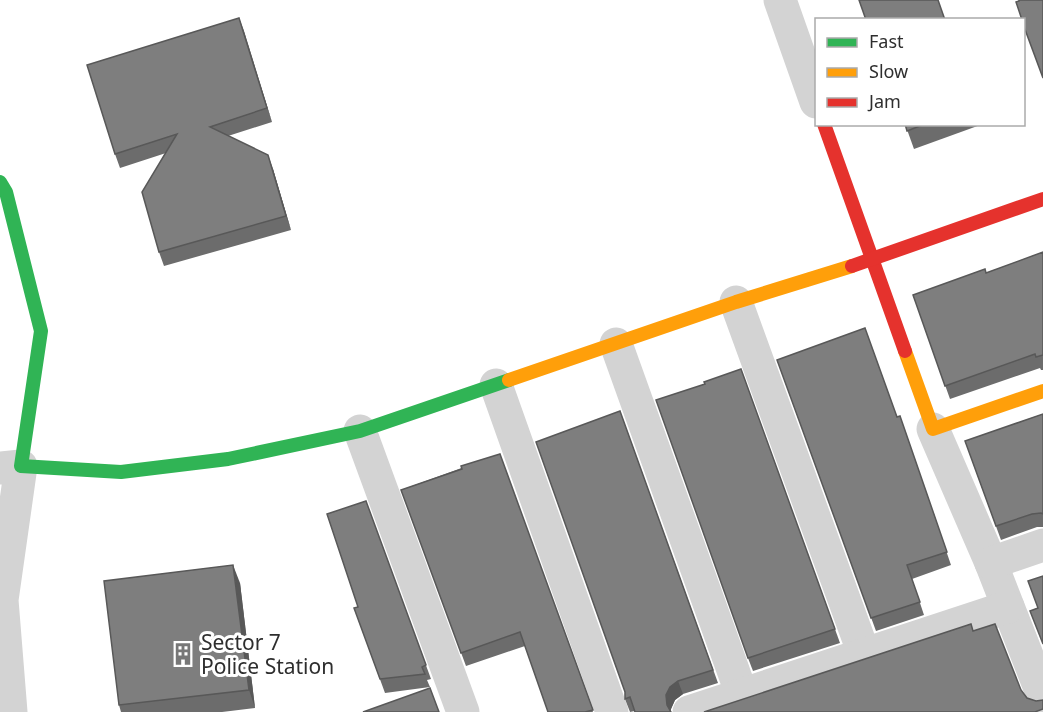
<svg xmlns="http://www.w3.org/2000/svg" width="1043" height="712" font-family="'Noto Sans',sans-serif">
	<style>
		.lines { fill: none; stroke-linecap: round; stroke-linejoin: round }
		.street { stroke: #d3d3d3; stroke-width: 33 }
		.fast { stroke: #30b455; stroke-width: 14 }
		.slow { stroke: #ff9f0a; stroke-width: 14 }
		.jam { stroke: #e5322d; stroke-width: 14 }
		.wall { fill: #6c6c6c }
		.shaded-wall { fill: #585858 }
		.building { fill: #7e7e7e; stroke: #585858; stroke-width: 1.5 }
		.labels { text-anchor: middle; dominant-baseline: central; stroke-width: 6; stroke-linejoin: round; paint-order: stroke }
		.poi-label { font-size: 21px; fill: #2e2e2e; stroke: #fff; text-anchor: start }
	</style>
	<rect width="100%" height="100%" fill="#fff"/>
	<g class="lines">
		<g class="street">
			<polyline points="780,0 816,102"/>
			<polyline points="736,302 864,654"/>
			<polyline points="616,344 742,695"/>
			<polyline points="496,385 612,712"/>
			<polyline points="933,429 991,563 1043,696"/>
			<polyline points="360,431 463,712"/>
			<polyline points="0,468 21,466 2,600 11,712"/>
			<polyline points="991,563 1043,545"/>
			<polyline points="689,712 1008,607"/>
		</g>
		<polyline class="fast" points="0,182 6,192 41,331 21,466 121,472 228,459 360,431 509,380"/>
		<g class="slow">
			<polyline points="905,351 933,429 1043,391"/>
			<polyline points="509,380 736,302 852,266"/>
		</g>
		<g class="jam">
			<polyline points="824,124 905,351"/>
			<polyline points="852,266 1043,199"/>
		</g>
	</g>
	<g class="wall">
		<polygon points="239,18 272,122 228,136 273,169 291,230 164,266 159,252 166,153 120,168 115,154"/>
		<polygon points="905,124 983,124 914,149"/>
		<polygon points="1043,252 1043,370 1041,370 1040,368 950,399 913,295 986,273"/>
		<polygon points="777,360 897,417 900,416 951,565 912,579 924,615 876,631"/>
		<polygon points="741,369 840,643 753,671 748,658 705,384"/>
		<polygon points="620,411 718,683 683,694 675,700 671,709 671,711 635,711 630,712 625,699"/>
		<polygon points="1043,414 1043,527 1037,527 1001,540 965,441"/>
		<polygon points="500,454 593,712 548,712 525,646 466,666 401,490"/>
		<polygon points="366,501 431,679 427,680 430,687 385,693 354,608 358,607"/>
		<polygon points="240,583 255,708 222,712 121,712 119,705"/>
	</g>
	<g class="shaded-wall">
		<polygon points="239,18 244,31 272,122 267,108"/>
		<polygon points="268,155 273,169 291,230 286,216"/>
		<polygon points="233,565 240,583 255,708 249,690"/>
		<polygon points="678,681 683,694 675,700 671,709 671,712 667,705 666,695 670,687"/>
	</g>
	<g class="building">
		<polygon points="859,0 938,0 945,20 866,20"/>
		<polygon points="1019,0 1043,0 1043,78 1023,24 1023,20 1022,20 1016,2 1019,1"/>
		<polygon points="239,18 267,108 210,127 268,155 286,216 159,252 142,192 177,134 115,154 87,65"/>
		<polygon points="905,124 925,124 907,131"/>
		<polygon points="1043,252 1043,355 1036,357 1035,354 945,386 913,295 985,269 986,273"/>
		<polygon points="865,328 897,417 900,416 947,552 907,565 920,602 871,618 777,360"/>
		<polygon points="741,369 835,629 748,658 656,400 705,384 704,382"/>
		<polygon points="620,411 713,670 678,681 670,687 666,695 667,705 671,712 635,712 630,697 625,699 625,692 536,442"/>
		<polygon points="1043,414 1043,514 1041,513 1032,514 996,526 965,441"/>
		<polygon points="500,454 593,710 585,712 548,712 520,632 461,653 401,490 462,469 461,466"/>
		<polygon points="366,501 426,665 422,667 425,674 380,679 354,608 358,607 327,514"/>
		<polygon points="233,565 249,690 119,705 104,581"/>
		<polygon points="1043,576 1043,644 1030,611 1038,608 1028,581"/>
		<polygon points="971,624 973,631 995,624 1021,690 1027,698 1036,701 1043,700 1043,709 1035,712 704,712"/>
		<polygon points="430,688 439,712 363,712"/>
	</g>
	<defs>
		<g id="building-bare" transform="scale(1.8)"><path d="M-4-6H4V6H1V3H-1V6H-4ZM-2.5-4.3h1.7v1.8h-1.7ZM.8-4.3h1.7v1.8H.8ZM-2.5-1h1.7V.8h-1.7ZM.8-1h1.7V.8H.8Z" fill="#777" stroke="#fff" stroke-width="2.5" paint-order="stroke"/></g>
	</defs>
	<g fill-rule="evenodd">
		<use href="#building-bare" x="183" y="654"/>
	</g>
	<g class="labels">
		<g class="poi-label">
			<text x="201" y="642">Sector 7<tspan x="201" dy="24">Police Station</tspan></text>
		</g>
	</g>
	<rect x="815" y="18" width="210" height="108" fill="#ffffff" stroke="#ababab" stroke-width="1.5"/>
	<rect x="827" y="38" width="30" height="9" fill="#30b455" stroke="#ababab" stroke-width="1.5"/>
	<text x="869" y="48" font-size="18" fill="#2e2e2e">Fast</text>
	<rect x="827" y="68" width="30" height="9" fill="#ff9f0a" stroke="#ababab" stroke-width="1.5"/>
	<text x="869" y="78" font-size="18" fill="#2e2e2e">Slow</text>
	<rect x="827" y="98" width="30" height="9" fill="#e5322d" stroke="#ababab" stroke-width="1.5"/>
	<text x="869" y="108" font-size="18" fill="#2e2e2e">Jam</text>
</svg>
